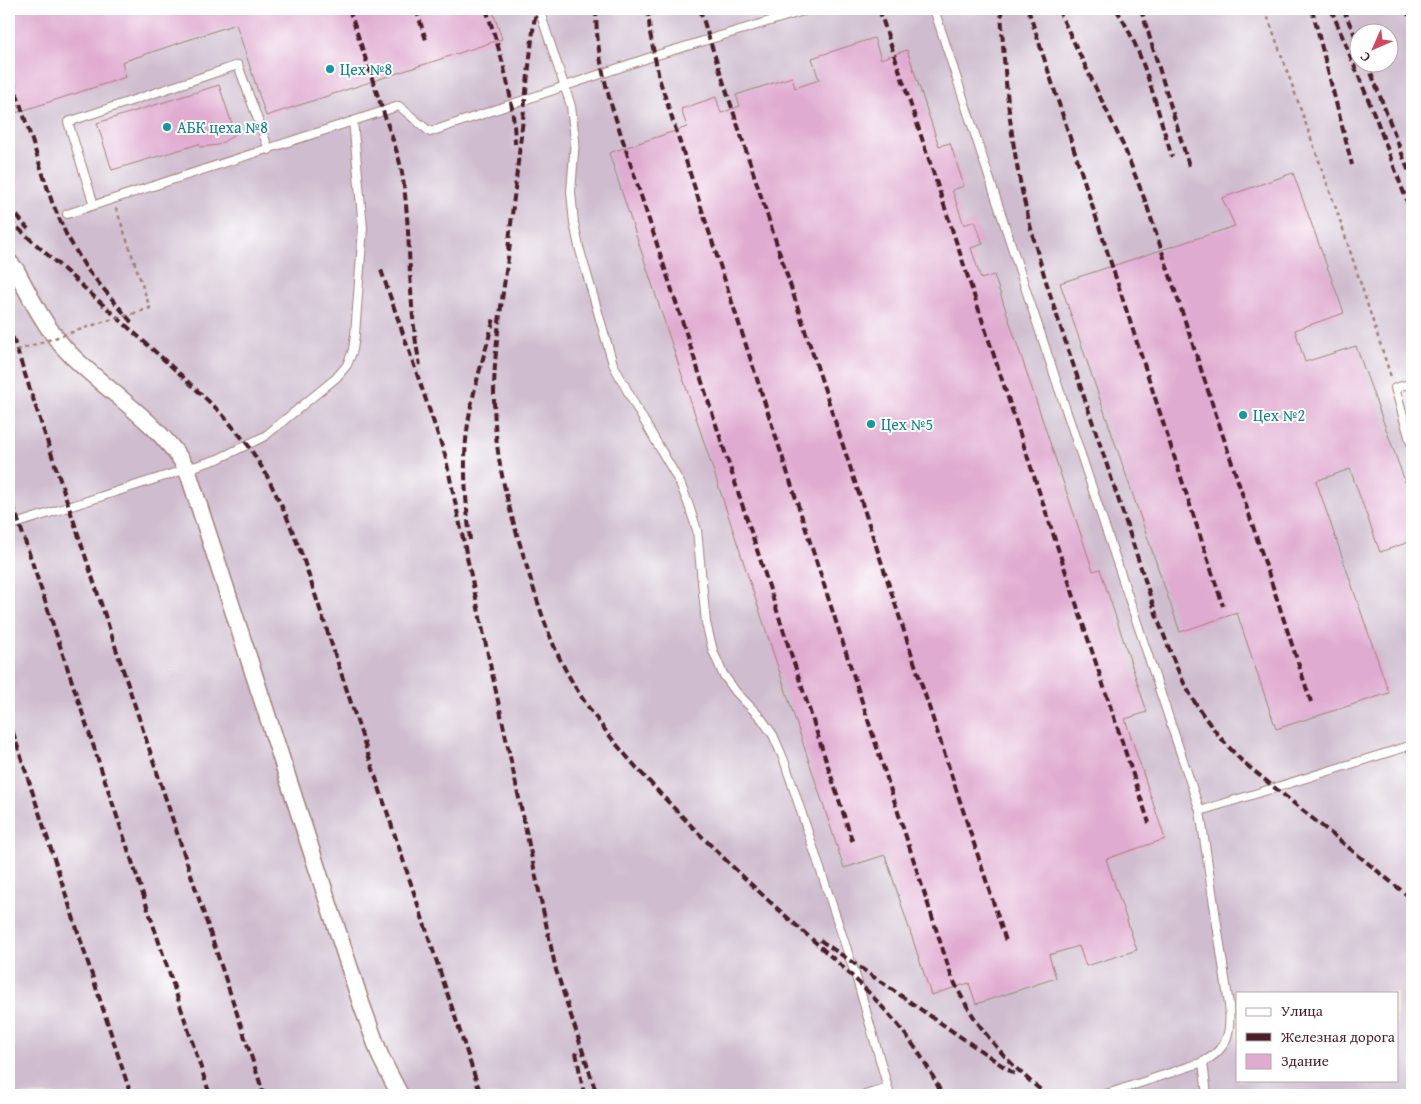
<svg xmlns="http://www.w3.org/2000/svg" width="1421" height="1104" font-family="'Gentium Book Plus',serif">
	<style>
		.industrial { fill: #cfbdcf; fill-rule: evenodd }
		.building { fill: #e0abd0 }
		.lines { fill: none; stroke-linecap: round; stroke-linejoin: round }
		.service-casing { stroke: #a0807a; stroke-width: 10 }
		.minor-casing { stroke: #a0807a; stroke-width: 19 }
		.path { stroke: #a0807a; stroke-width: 2.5; stroke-dasharray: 4 4; stroke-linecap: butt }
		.service { stroke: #fff; stroke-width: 8 }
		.minor { stroke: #fff; stroke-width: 16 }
		.rail { stroke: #4a1f2b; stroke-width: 4; stroke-dasharray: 8 4; stroke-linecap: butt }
		.path-bridge { stroke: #a0807a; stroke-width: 2.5; stroke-dasharray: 4 4; stroke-linecap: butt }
		.culture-dot { fill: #0f9aa8; stroke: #fff; stroke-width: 2 }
		.labels { text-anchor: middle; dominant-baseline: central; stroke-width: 4; stroke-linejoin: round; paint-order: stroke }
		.culture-label { font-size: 16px; fill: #0d838f; stroke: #fff; text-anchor: start }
	</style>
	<rect width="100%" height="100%" fill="#fff"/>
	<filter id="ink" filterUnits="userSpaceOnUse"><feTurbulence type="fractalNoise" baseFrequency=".02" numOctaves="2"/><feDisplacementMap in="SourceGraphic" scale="10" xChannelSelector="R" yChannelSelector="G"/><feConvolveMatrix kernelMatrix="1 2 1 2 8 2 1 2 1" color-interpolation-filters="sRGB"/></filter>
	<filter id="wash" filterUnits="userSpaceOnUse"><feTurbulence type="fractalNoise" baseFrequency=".0096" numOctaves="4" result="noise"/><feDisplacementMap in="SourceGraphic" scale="20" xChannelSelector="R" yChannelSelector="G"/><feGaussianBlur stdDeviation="1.12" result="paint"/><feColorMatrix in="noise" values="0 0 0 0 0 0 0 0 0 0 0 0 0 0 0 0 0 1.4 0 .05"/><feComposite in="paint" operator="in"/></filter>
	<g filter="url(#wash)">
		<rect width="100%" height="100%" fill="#f6e1c9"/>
		<path class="industrial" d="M9,9H1412V1095H9ZM1358,32H1388V62H1358ZM1237,993H1397V1080H1237Z"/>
		<g id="blocks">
			<g class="building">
				<polygon points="9,9 492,9 502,39 266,116 236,24 122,62 126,77 9,115"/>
				<polygon points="874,38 881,59 907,50 939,146 950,143 964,186 952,190 964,225 975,221 983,244 971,248 981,279 994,275 1093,571 1100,569 1147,712 1125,719 1165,839 1106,859 1137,950 1086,966 1079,946 1049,955 1056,978 976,1004 969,983 931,995 885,855 844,868 609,153 687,127 681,109 716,97 721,113 740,106 736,95 792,77 795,88 819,80 812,58"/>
				<polygon points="219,85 232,124 237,131 233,136 218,145 200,147 199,144 112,170 97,123"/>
				<polygon points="1293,173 1344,313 1295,330 1305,362 1356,346 1412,501 1412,541 1380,552 1350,469 1316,481 1389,693 1276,729 1237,613 1180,632 1060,283 1235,226 1222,198"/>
			</g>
		</g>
	</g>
	<g filter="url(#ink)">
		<use href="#blocks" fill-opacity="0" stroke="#a0807a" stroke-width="1"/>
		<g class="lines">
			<g class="service-casing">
				<g id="service">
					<polyline points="539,9 571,106 575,140 571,192 574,223 579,247 613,364 635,405 680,483 688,503 697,530 706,623 713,651 723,674 736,692 761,718 773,735 784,760 858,983 890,1095"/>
					<path d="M934,9L1026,290L1200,811L1229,1005C1231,1032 1229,1048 1203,1062L1104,1095"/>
					<polyline points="94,205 68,122 238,65 269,150"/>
					<polyline points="67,214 353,121"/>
					<polyline points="1412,383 1395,388 1412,447"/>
					<polyline points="9,526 218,459 265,436 336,378 347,365 353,350 355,335 363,228 353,121 399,106 430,132 654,56 810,9"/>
					<polyline points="1200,811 1412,745"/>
					<polyline points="1203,1062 1207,1095"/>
					<polyline points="9,1094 9,1095"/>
					<polyline points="865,1095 887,1088"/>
				</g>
			</g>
			<g class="minor-casing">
				<path id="minor" d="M9,262L16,270C31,299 47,331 70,354C109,393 159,422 187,469L361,1003L381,1058L400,1095"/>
			</g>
			<g class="path">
				<polyline points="1265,9 1339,217 1392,380"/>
				<polyline points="116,208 150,308 132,314"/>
			</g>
			<use href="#service" class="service"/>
			<use href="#minor" class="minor"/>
			<g class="rail">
				<path d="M349,9C361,44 372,79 384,114C391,135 400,157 403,179C412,241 407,304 420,365"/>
				<polyline points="416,9 427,43"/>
				<path d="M486,9C501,54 514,96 515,144"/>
				<path d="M596,9C596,42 602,73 611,104L853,843"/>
				<path d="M648,9L650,33L659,78L951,975C972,1023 1006,1063 1047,1095"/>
				<polyline points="700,9 709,38 1006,941"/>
				<polyline points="879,9 1149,823"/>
				<path d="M1001,9C1004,73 1010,138 1024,200C1038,262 1059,322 1079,382C1106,462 1133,543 1159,623C1169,647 1177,672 1190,694C1204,719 1223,742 1243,762L1412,899"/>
				<polyline points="1028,9 1223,606"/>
				<polyline points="1058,9 1124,147 1146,203 1311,702"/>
				<path d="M1116,9C1145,53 1156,107 1172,157"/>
				<polyline points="1141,9 1190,169"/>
				<polyline points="1312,9 1352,165"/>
				<polyline points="1331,9 1377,121 1412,215"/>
				<polyline points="1343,9 1358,42"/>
				<polyline points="1404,9 1412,19"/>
				<polyline points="1367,62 1412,180"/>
				<polyline points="9,70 52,202 66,234 86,268 133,324"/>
				<polyline points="9,206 28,229"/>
				<polyline points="9,220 181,375 222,414 248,445 266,474 286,515 302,555 481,1095"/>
				<path d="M510,244C503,294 494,345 494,395C494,453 506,500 523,554C534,590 544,626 560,659C582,704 613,742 646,778C685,821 725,860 768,900C831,958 906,1014 942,1095"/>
				<polyline points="508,250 534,22 537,9"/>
				<polyline points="381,270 445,455 556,970 597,1095"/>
				<polyline points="9,326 264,1095"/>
				<polyline points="9,493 210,1095"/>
				<path d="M470,540C466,502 462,462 468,424C473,388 485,354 494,318"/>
				<polyline points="9,720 131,1095"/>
				<polyline points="820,940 1016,1075"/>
				<polyline points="576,1052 584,1095"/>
			</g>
			<polyline class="path-bridge" points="9,353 106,321 132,314"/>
		</g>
	</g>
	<g class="culture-dot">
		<circle cx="330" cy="69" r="5"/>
		<circle cx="167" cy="127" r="5"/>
		<circle cx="1243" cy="415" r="5"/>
		<circle cx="871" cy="424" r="5"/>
	</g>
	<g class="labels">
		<g class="culture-label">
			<text x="340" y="69">Цех №8</text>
			<text x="177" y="127">АБК цеха №8</text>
			<text x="1253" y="415">Цех №2</text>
			<text x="881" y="424">Цех №5</text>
		</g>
	</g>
	<rect width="1421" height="1104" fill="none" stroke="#fff" stroke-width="30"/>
	<rect x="1236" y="992" width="162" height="90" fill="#ffffff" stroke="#b7a5aa"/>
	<rect x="1246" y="1008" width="25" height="8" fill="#ffffff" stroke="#b7a5aa"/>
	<text x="1281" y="1016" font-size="15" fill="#4a1f2b">Улица</text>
	<rect x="1246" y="1033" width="25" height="8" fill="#4a1f2b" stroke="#b7a5aa"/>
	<text x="1281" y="1042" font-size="15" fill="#4a1f2b">Железная дорога</text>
	<rect x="1246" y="1054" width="25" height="15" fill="#e0abd0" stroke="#b7a5aa"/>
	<text x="1281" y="1066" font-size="15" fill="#4a1f2b">Здание</text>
	<g transform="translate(1374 48) rotate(225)"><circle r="24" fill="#ffffff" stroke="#b7a5aa"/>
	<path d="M0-4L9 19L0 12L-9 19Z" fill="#d1495b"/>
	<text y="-8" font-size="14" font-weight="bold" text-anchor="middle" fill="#4a1f2b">С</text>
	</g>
</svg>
